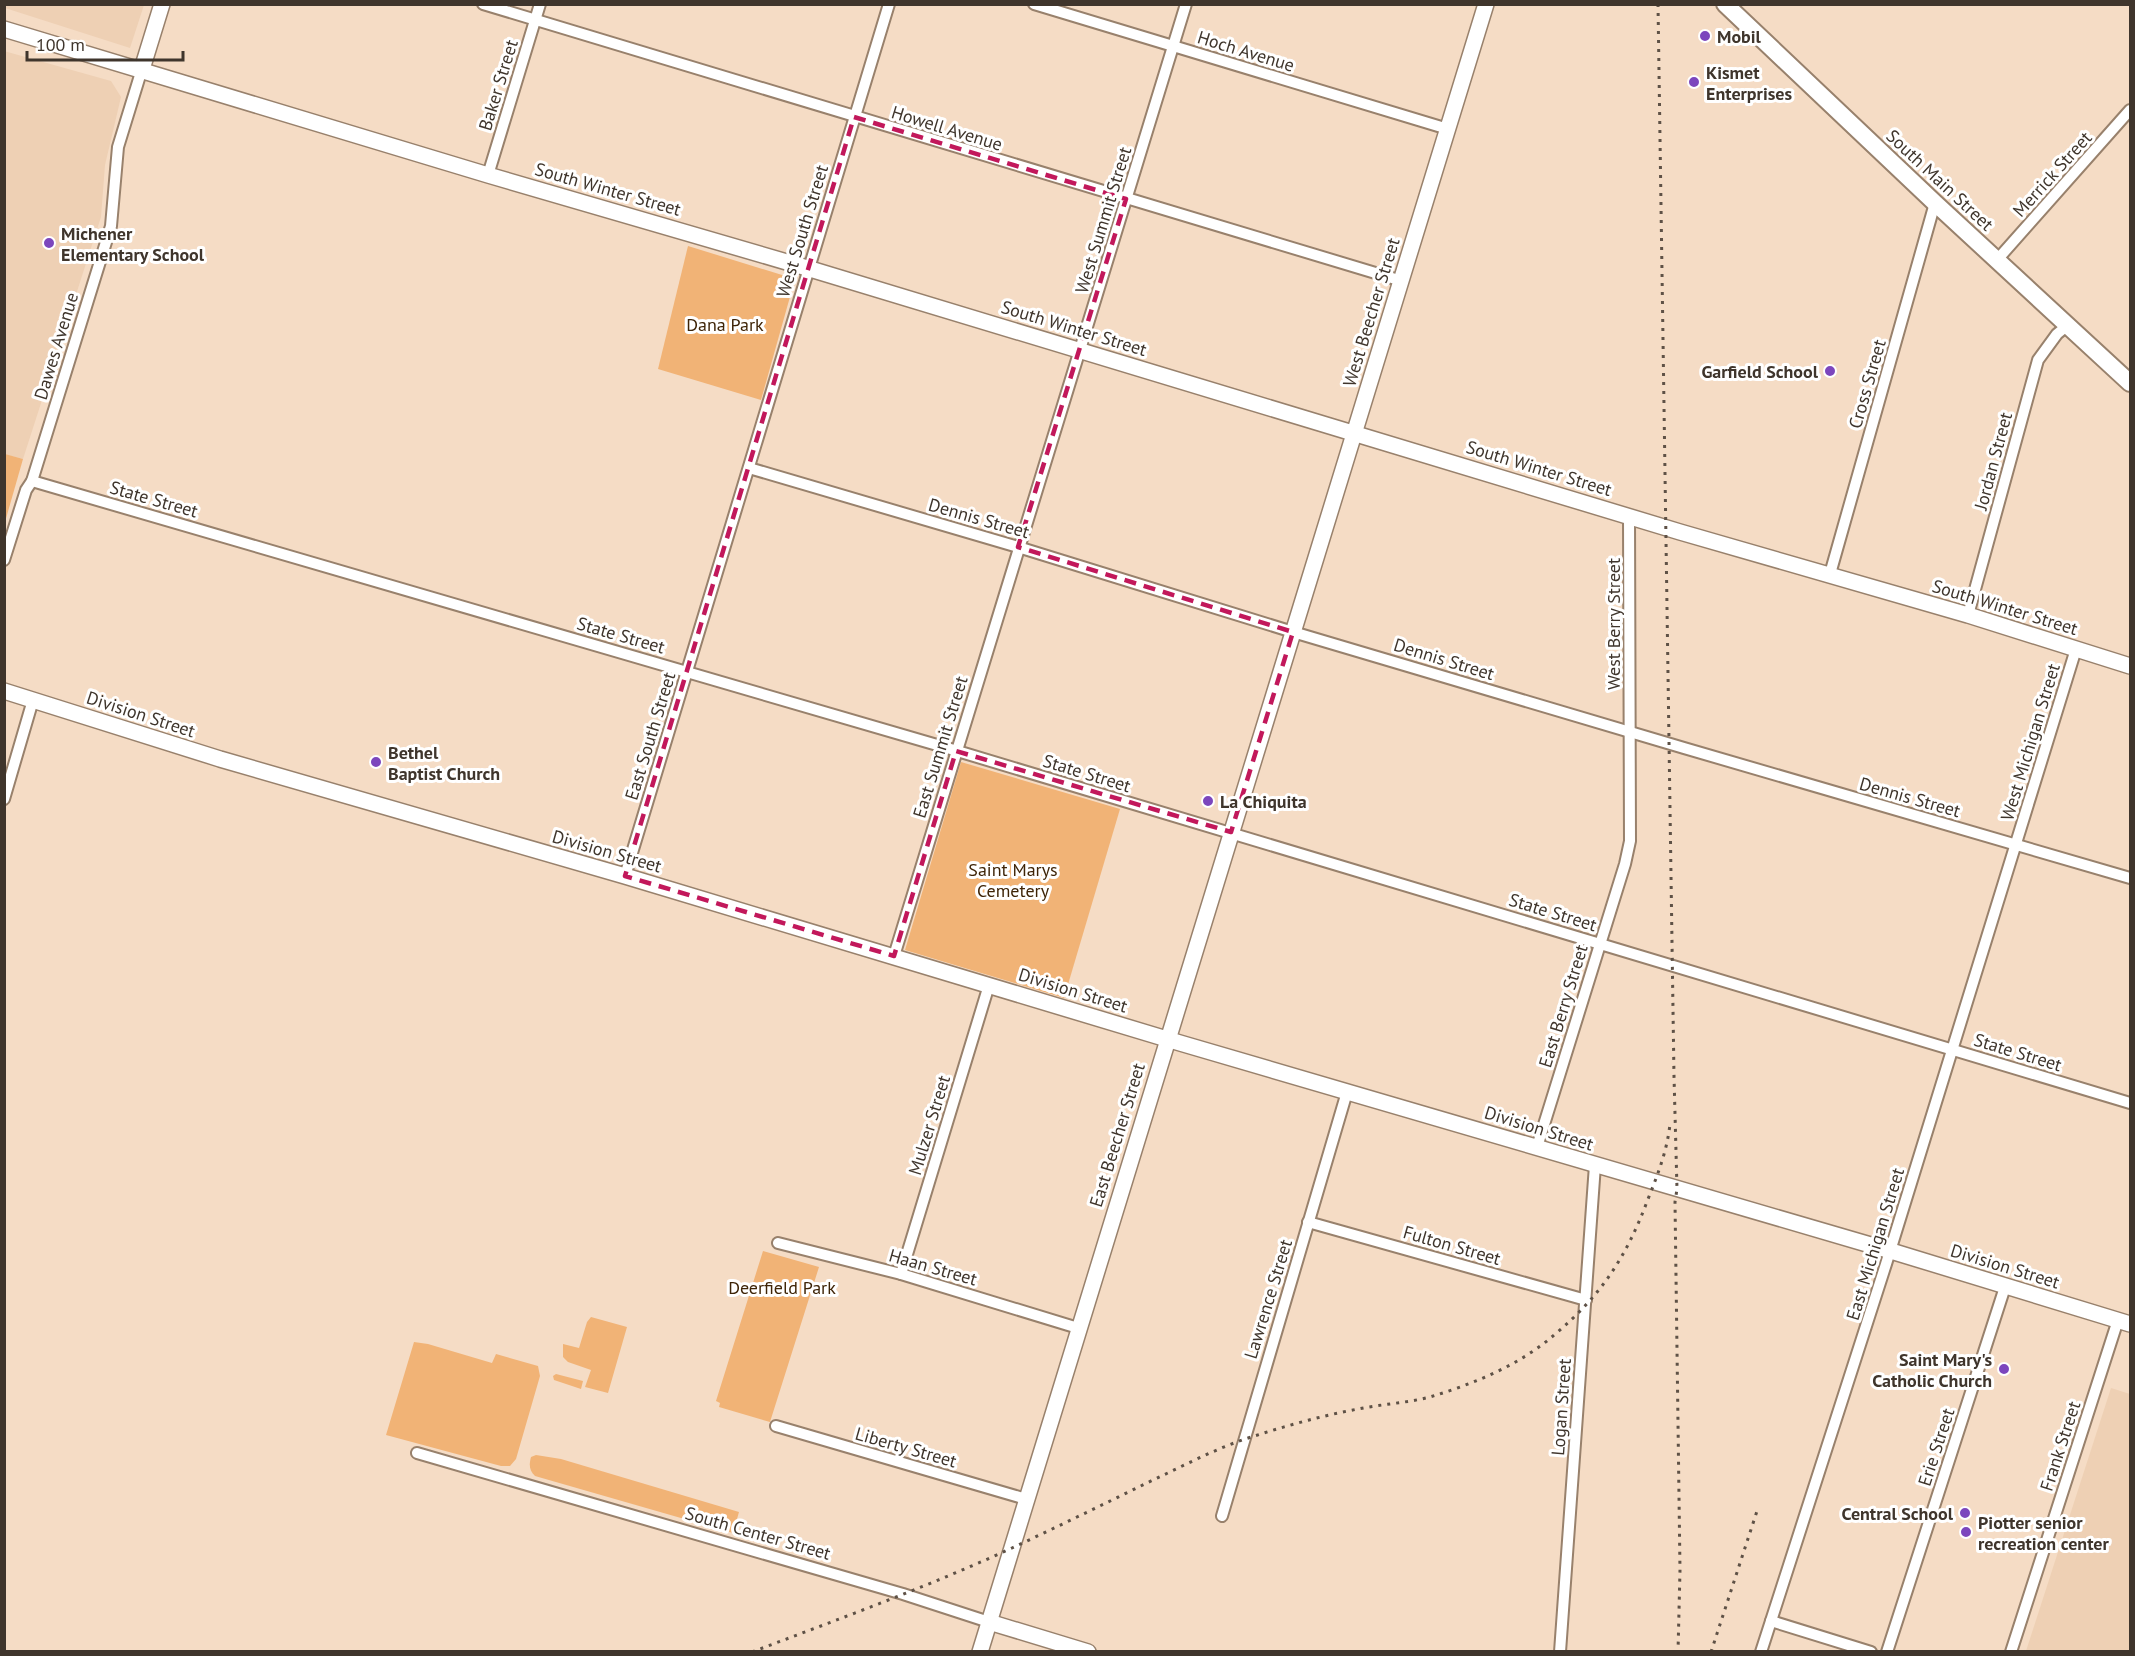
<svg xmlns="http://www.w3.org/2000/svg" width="2135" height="1656" font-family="'PT Sans',sans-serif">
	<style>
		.built { fill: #eed0b4 }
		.green { fill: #f1b376 }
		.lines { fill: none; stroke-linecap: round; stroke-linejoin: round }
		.street-casing { stroke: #98816c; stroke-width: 14 }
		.secondary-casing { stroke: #98816c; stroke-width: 18 }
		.primary-casing { stroke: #98816c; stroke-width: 20 }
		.street { stroke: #fff; stroke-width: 10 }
		.secondary { stroke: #fff; stroke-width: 15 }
		.primary { stroke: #fff; stroke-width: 16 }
		.rail { stroke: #5e5146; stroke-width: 3; stroke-dasharray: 3 6; stroke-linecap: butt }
		.marked { fill: none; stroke: #c2185b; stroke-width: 4.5; stroke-dasharray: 12 8; stroke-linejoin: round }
		.poi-dot { fill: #7c46bd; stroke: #fff; stroke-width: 2 }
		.labels { text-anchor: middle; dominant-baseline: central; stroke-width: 6; stroke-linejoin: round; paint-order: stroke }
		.poi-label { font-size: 18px; font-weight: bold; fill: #3f352c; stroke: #fff; text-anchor: start }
		.street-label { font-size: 18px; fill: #3f352c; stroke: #fff }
		.park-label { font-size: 18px; fill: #3e2407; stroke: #fff }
	</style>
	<rect width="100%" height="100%" fill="#f5dcc5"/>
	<g class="built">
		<polygon points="5,4 144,4 144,5 130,48 5,8"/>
		<polygon points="4,51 111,81 121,97 105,165 101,217 23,459 4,454"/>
		<polygon points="2111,1388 2130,1394 2130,1651 2026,1651"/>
	</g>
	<g class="green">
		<polygon points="688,246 795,279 761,400 658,369"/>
		<polygon points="5,454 23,459 5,522 4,454"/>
		<polygon points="961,762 1120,809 1064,998 905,950"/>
		<polygon points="763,1251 819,1267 770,1422 719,1407 720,1403 716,1401"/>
		<polygon points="591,1317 627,1327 608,1393 585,1387 591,1370 568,1362 563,1357 563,1344 579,1348 587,1322"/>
		<polygon points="414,1342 428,1344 492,1363 496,1354 538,1366 540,1376 516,1459 510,1466 501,1466 386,1435"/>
		<polygon points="556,1374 583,1381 581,1389 554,1380 553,1376"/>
		<path d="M536,1455L561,1459L739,1512L733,1533L535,1476C529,1470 529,1465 531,1457Z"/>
	</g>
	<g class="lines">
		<g class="street-casing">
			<g id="street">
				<polyline points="483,4 1402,281"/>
				<polyline points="1034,4 1448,129"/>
				<polyline points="488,175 540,4"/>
				<polyline points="1997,260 2130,110"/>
				<polyline points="749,468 1018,547 1293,632 1684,748 2130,878"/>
				<polyline points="32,481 944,747 2130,1103"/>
				<polyline points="4,560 26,490 32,481 111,226 118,147 142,69"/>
				<polyline points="1830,574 1935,203"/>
				<polyline points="1968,615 2038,360 2057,334 2068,325"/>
				<polyline points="4,799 33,700"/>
				<polyline points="625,876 889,4"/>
				<polyline points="894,956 1186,4"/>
				<polyline points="1537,1147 1625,864 1630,841 1629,516"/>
				<polyline points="1308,1222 1586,1300"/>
				<polyline points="778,1243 901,1274 1078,1328"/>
				<polyline points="901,1274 989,985"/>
				<polyline points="776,1426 1026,1499"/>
				<polyline points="417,1453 903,1594 989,1622"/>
				<polyline points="1222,1516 1347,1092"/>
				<polyline points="1771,1621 1871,1652"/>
				<polyline points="1560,1652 1595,1165"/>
				<polyline points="1761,1652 1886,1264 2076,649"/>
				<polyline points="1887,1652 2005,1287"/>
				<polyline points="2011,1652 2118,1320"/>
			</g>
		</g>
		<g class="secondary-casing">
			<g id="secondary">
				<polyline points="4,29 488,175 797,265 1680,532 1968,615 2130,666"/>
				<polyline points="142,69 162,4"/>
				<polyline points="4,691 220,759 625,876 1180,1043 1891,1251 2130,1324"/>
				<polyline points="989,1622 1088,1652"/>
				<polyline points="980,1652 1486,4"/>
			</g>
		</g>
		<g class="primary-casing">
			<polyline id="primary" points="1725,4 1935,203 2130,383"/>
		</g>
		<use href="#street" class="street"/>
		<use href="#secondary" class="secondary"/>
		<use href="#primary" class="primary"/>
		<g class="rail">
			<polyline points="1658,4 1674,1076 1677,1189 1675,1202 1680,1570 1678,1652"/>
			<path d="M752,1652C839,1619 927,1587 1012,1548C1059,1526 1106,1503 1153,1480C1183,1466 1213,1450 1245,1439C1282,1427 1320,1416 1358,1409C1382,1404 1407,1403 1430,1397C1473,1384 1520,1365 1554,1335C1601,1296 1627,1256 1648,1199C1658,1174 1667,1151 1670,1124"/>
			<polyline points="1711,1652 1758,1508"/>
		</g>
	</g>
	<path class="marked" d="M854,117L1126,199L1018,547L1293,632L1231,832L956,751L894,956L625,876Z"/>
	<g class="poi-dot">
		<circle cx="1705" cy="36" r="6"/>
		<circle cx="1694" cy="82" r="6"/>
		<circle cx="49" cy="243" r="6"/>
		<circle cx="1830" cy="371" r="6"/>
		<circle cx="376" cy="762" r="6"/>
		<circle cx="1208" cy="801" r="6"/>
		<circle cx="2004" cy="1369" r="6"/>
		<circle cx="1965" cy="1513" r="6"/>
		<circle cx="1966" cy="1532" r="6"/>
	</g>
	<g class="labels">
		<g class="poi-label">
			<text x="1717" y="36">Mobil</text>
			<text x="1706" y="72">Kismet<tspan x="1706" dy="21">Enterprises</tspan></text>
			<text x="61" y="233">Michener<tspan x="61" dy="21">Elementary School</tspan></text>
			<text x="1818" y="371" text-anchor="end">Garfield School</text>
			<text x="388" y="752">Bethel<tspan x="388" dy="21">Baptist Church</tspan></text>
			<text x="1220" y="801">La Chiquita</text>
			<text x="1992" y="1359" text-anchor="end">Saint Mary's<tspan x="1992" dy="21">Catholic Church</tspan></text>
			<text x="1953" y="1513" text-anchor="end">Central School</text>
			<text x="1978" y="1522">Piotter senior<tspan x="1978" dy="21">recreation center</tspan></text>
		</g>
		<g class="street-label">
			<text transform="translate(1246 51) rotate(17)">Hoch Avenue</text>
			<text transform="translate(498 85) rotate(-73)">Baker Street</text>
			<text transform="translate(947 128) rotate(17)">Howell Avenue</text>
			<text transform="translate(2052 174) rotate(-48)">Merrick Street</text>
			<text transform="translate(1940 180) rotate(43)">South Main Street</text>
			<text transform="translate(608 189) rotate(16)">South Winter Street</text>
			<text transform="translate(1103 220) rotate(-73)">West Summit Street</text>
			<text transform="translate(802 231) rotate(-73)">West South Street</text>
			<text transform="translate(1371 312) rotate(-73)">West Beecher Street</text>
			<text transform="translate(1074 328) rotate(17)">South Winter Street</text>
			<text transform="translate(56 346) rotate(-73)">Dawes Avenue</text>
			<text transform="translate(1867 384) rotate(-74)">Cross Street</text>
			<text transform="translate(1993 461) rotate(-75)">Jordan Street</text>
			<text transform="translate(1539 468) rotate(17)">South Winter Street</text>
			<text transform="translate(154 499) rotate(16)">State Street</text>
			<text transform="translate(979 518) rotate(16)">Dennis Street</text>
			<text transform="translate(2005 607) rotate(17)">South Winter Street</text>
			<text transform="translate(1613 624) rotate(-90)">West Berry Street</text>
			<text transform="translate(621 635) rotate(16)">State Street</text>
			<text transform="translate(1444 659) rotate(17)">Dennis Street</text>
			<text transform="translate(141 714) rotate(18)">Division Street</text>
			<text transform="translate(650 736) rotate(-73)">East South Street</text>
			<text transform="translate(2030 742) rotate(-73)">West Michigan Street</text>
			<text transform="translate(940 747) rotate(-73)">East Summit Street</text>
			<text transform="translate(1087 773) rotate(17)">State Street</text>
			<text transform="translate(1910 797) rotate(16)">Dennis Street</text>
			<text transform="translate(607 851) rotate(16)">Division Street</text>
			<text transform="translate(1553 912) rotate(17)">State Street</text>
			<text transform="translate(1073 990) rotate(17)">Division Street</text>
			<text transform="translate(1563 1006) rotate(-73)">East Berry Street</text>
			<text transform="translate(2018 1052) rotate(17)">State Street</text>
			<text transform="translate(929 1125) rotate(-73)">Mulzer Street</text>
			<text transform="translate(1539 1128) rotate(17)">Division Street</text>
			<text transform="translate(1117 1135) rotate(-73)">East Beecher Street</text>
			<text transform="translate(1875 1244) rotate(-73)">East Michigan Street</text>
			<text transform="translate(1452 1245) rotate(16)">Fulton Street</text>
			<text transform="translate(2005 1266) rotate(17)">Division Street</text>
			<text transform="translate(933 1267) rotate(16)">Haan Street</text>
			<text transform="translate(1268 1299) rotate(-73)">Lawrence Street</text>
			<text transform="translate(1561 1407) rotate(-86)">Logan Street</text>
			<text transform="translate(2060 1446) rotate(-72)">Frank Street</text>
			<text transform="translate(906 1447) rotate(16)">Liberty Street</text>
			<text transform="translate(1936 1447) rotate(-72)">Erie Street</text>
			<text transform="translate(758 1533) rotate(16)">South Center Street</text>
		</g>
		<g class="park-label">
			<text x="725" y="324">Dana Park</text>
			<text x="1013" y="869">Saint Marys<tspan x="1013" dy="21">Cemetery</tspan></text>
			<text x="782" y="1287">Deerfield Park</text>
		</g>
	</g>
	<rect width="2135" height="1656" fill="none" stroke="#3f352c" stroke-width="12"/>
	<path d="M27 51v9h156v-9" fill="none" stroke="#3f352c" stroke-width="3"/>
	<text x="36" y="51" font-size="18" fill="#3f352c" stroke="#ffffff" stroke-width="4.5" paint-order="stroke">100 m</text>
</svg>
